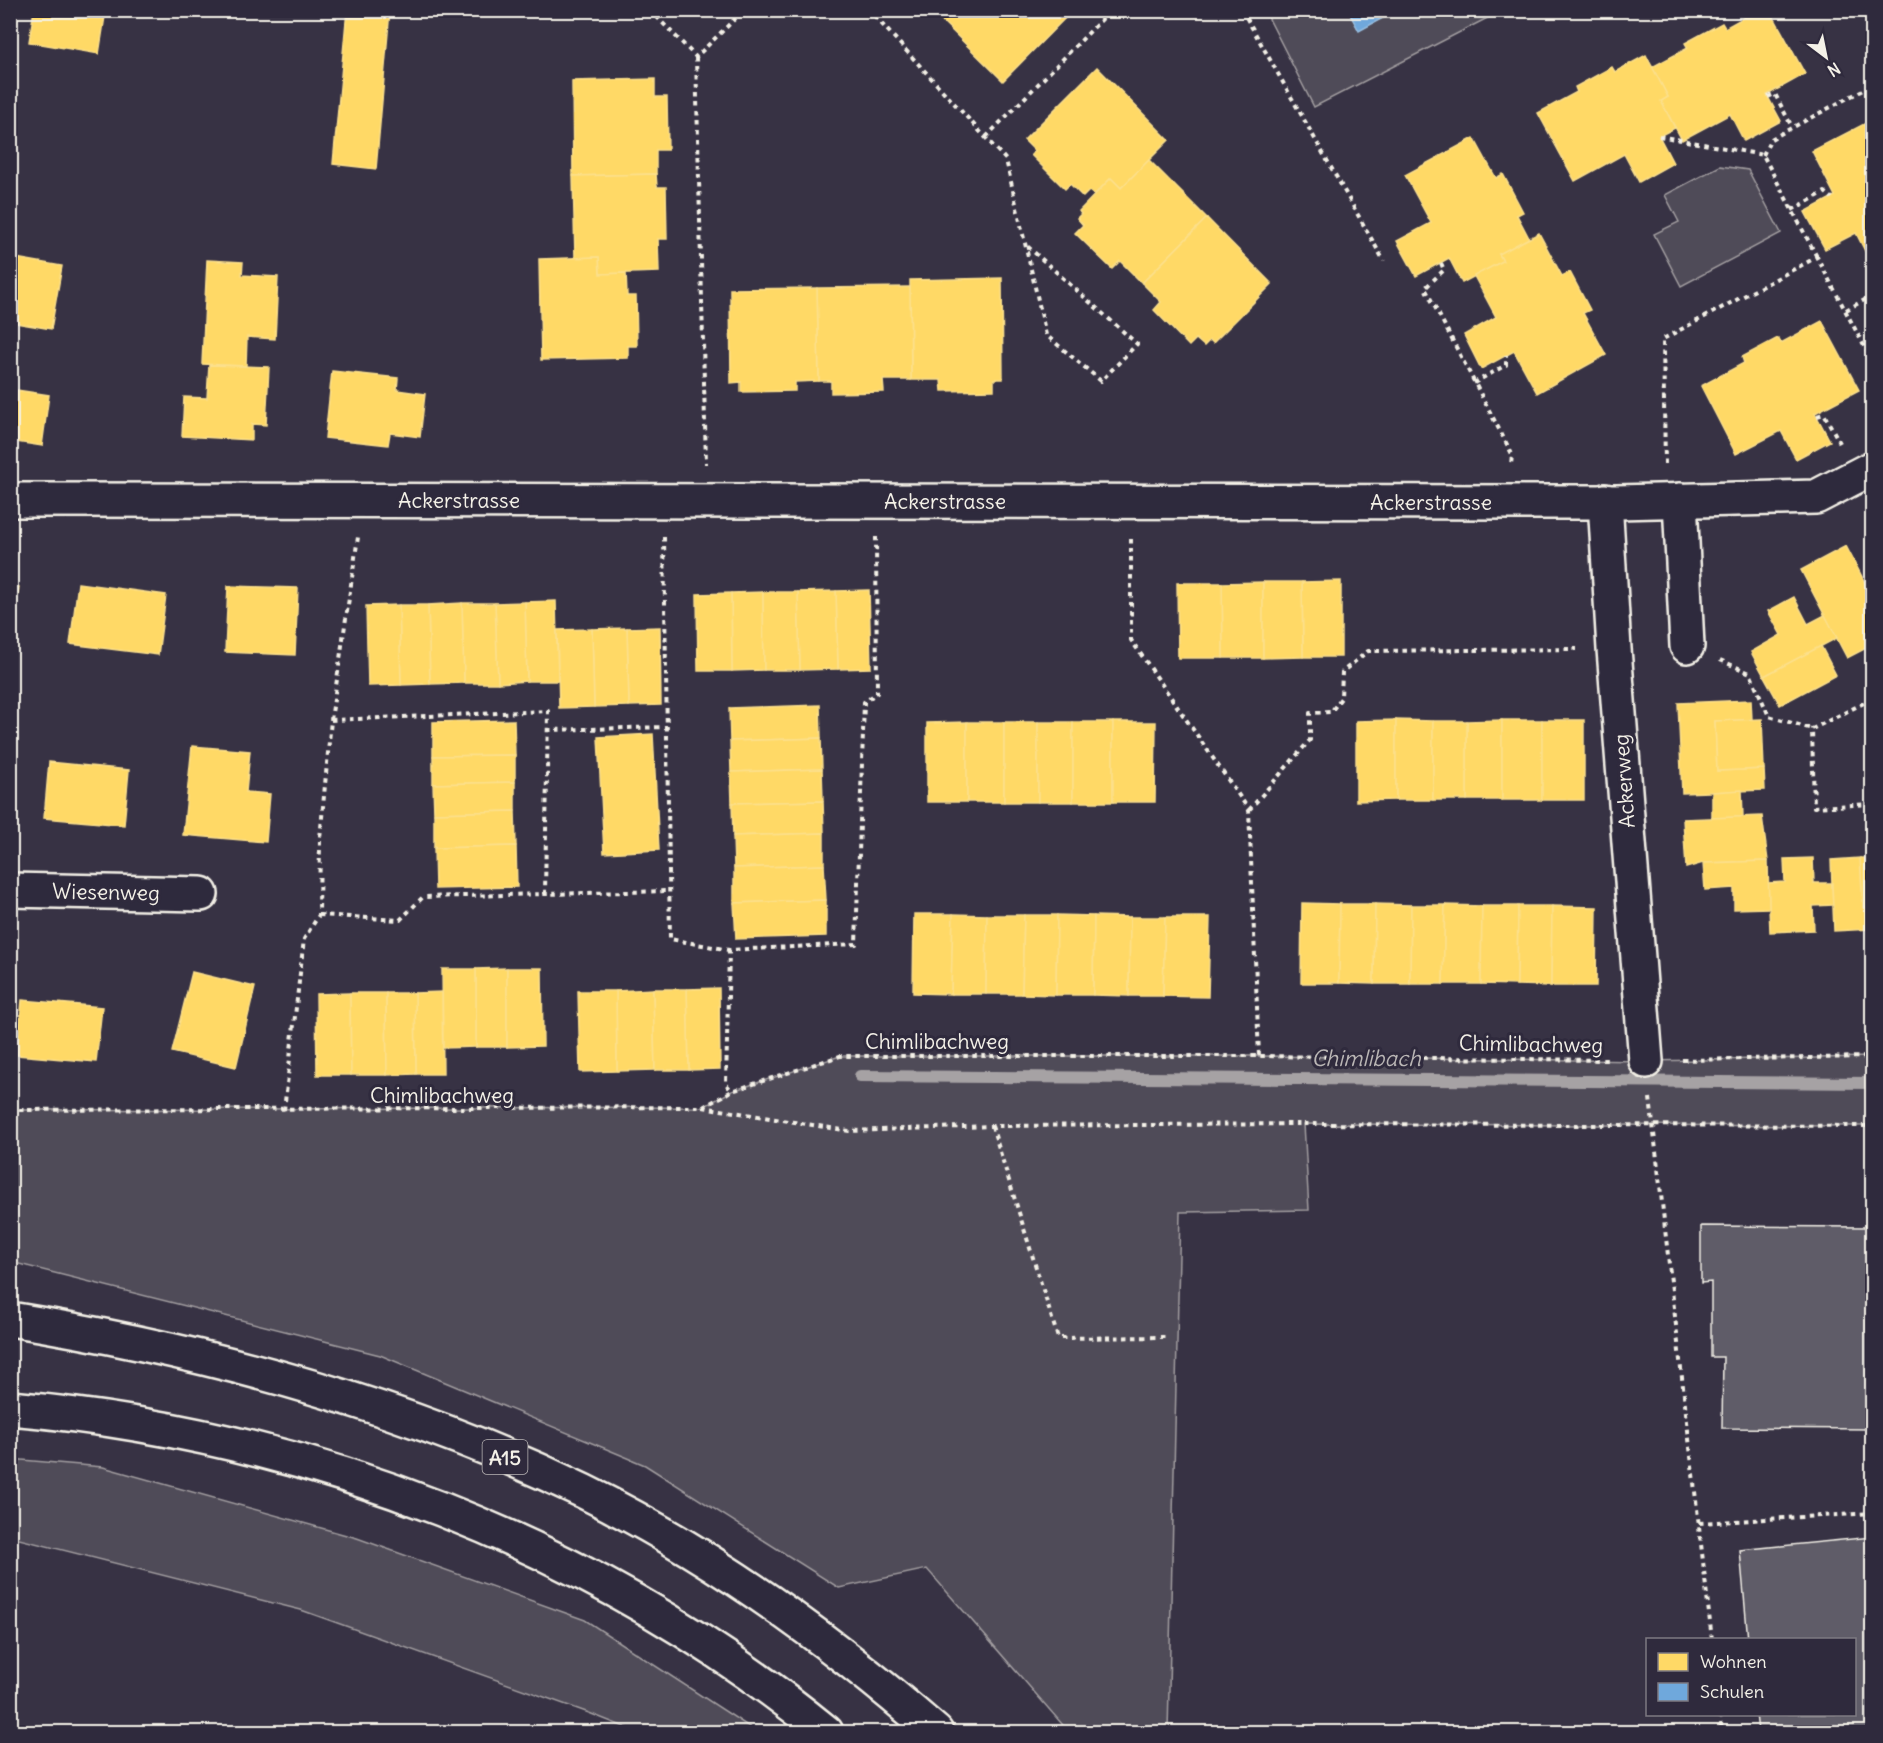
<svg xmlns="http://www.w3.org/2000/svg" width="1883" height="1743" font-family="Delius,sans-serif">
	<style>
		.green { fill: #504b59; stroke: #a29ea0; stroke-width: 1.5 }
		.homes { fill: #ffd966; stroke: #fce08d; stroke-width: 1.5 }
		.schools { fill: #6fa8dc; stroke: #97bee0; stroke-width: 1.5 }
		.lines { fill: none; stroke-linecap: round; stroke-linejoin: round }
		.stream { stroke: #a6a2a4; stroke-width: 12 }
		.building { fill: #5f5c67; stroke: #f4f1e8; stroke-width: 1.5 }
		.minor-casing { stroke: #f4f1e8; stroke-width: 38 }
		.highway-casing { stroke: #f4f1e8; stroke-width: 38 }
		.path { stroke: #f4f1e8; stroke-width: 4; stroke-dasharray: 4.5 4.5; stroke-linecap: butt }
		.minor { stroke: #2f2a3d; stroke-width: 33 }
		.highway { stroke: #2f2a3d; stroke-width: 33 }
		.labels { text-anchor: middle; dominant-baseline: central; stroke-width: 6; stroke-linejoin: round; paint-order: stroke }
		.shield { fill: #2f2a3d; stroke: #b9b5b5; stroke-width: 1.5 }
		.shield-label { font-size: 20px; font-weight: bold; fill: #f4f1e8 }
		.street-label { font-size: 21px; fill: #f4f1e8; stroke: #2f2a3d }
		.water-label { font-size: 22px; font-style: italic; fill: #bab6b5; stroke: #2f2a3d }
	</style>
	<rect width="100%" height="100%" fill="#373244"/>
	<filter id="ink" filterUnits="userSpaceOnUse"><feTurbulence type="fractalNoise" baseFrequency=".0167" numOctaves="2"/><feDisplacementMap in="SourceGraphic" scale="12" xChannelSelector="R" yChannelSelector="G"/><feConvolveMatrix kernelMatrix="1 2 1 2 8 2 1 2 1" color-interpolation-filters="sRGB"/></filter>
	<g filter="url(#ink)">
		<g class="green">
			<polygon points="1265,11 1348,11 1359,30 1397,11 1501,11 1314,107"/>
			<polygon points="1720,166 1748,170 1781,233 1681,286 1654,234 1679,222 1665,195"/>
			<polygon points="840,1056 1259,1056 1646,1061 1872,1057 1872,1126 1304,1124 1309,1210 1180,1212 1168,1732 1069,1732 927,1569 839,1588 645,1465 380,1355 11,1262 10,1110 703,1107 732,1091"/>
			<polygon points="10,1459 103,1467 357,1538 585,1620 757,1732 637,1732 589,1713 301,1610 11,1537"/>
		</g>
		<g class="homes">
			<polygon points="34,10 106,10 99,54 29,42"/>
			<polygon points="347,10 390,10 376,169 333,164"/>
			<polygon points="931,10 1073,10 1003,81"/>
			<polygon points="1757,10 1770,10 1805,74 1767,95 1781,121 1744,141 1730,114 1682,140 1661,101 1668,97 1652,67 1688,48 1685,43 1722,23 1725,28"/>
			<polygon points="1646,55 1668,97 1661,101 1675,128 1659,136 1673,163 1639,182 1624,154 1575,181 1538,113 1577,92 1575,87 1612,67 1615,72"/>
			<polygon points="1097,67 1169,140 1121,188 1111,178 1094,195 1089,191 1083,197 1070,184 1065,189 1031,155 1035,151 1024,140"/>
			<polygon points="655,79 655,97 667,97 668,150 656,150 656,174 573,176 572,81"/>
			<polygon points="1872,120 1872,260 1870,261 1856,233 1825,249 1805,212 1835,196 1812,151"/>
			<polygon points="1474,138 1496,178 1503,174 1523,212 1517,215 1529,238 1499,254 1503,261 1462,283 1449,258 1416,276 1397,241 1431,223 1405,175"/>
			<polygon points="1149,160 1207,218 1142,283 1120,261 1112,269 1075,233 1083,225 1077,218 1081,214 1079,211 1111,178 1121,188"/>
			<polygon points="656,174 657,187 666,187 667,239 658,239 659,272 600,274 599,257 575,258 573,176"/>
			<polygon points="1207,218 1272,284 1213,343 1210,340 1204,346 1196,339 1189,346 1154,310 1161,302 1142,283"/>
			<polygon points="1539,233 1562,276 1570,272 1590,310 1583,313 1606,355 1537,393 1514,351 1481,369 1464,335 1496,317 1474,276 1503,261 1499,254"/>
			<polygon points="10,257 62,266 51,329 10,322"/>
			<polygon points="599,257 600,274 626,273 627,296 636,296 637,346 628,346 628,358 541,360 539,259"/>
			<polygon points="207,260 243,262 242,275 278,277 275,339 247,337 246,366 202,364"/>
			<polygon points="1002,278 1003,379 994,379 994,390 942,391 941,380 911,380 910,280"/>
			<polygon points="910,287 911,380 883,380 884,392 831,393 831,381 819,381 817,288"/>
			<polygon points="817,288 819,381 795,382 795,391 741,392 741,382 731,383 730,289"/>
			<polygon points="1822,321 1859,390 1815,413 1830,441 1796,459 1781,431 1736,454 1701,386 1744,363 1742,357 1778,338 1781,343"/>
			<polygon points="209,365 269,367 266,425 252,424 252,440 182,436 184,397 207,398"/>
			<polygon points="332,371 398,378 397,390 425,394 420,437 390,433 388,445 325,438"/>
			<polygon points="10,389 49,395 42,446 10,441"/>
			<polygon points="1846,546 1872,596 1872,645 1847,658 1801,570"/>
			<polygon points="1341,581 1341,657 1303,657 1302,582"/>
			<polygon points="1263,582 1263,658 1223,658 1222,583"/>
			<polygon points="1263,582 1302,582 1303,657 1263,658"/>
			<polygon points="78,583 166,595 158,655 70,644"/>
			<polygon points="1177,583 1222,583 1223,658 1178,658"/>
			<polygon points="10,585 19,587 10,637"/>
			<polygon points="228,586 298,588 295,655 225,652"/>
			<polygon points="869,590 871,668 838,669 836,591"/>
			<polygon points="836,591 838,669 800,670 798,592"/>
			<polygon points="763,592 764,670 732,671 731,593"/>
			<polygon points="763,592 798,592 800,670 764,670"/>
			<polygon points="731,593 732,671 698,671 697,594"/>
			<polygon points="1794,597 1808,624 1825,615 1837,638 1764,676 1751,652 1781,635 1768,611"/>
			<polygon points="556,601 558,681 527,681 525,602"/>
			<polygon points="525,602 527,681 498,683 495,603"/>
			<polygon points="462,603 495,603 498,683 464,683"/>
			<polygon points="462,603 464,683 430,684 428,605"/>
			<polygon points="399,605 428,605 430,684 401,685"/>
			<polygon points="399,605 401,685 368,686 366,606"/>
			<polygon points="660,627 661,705 629,706 627,628"/>
			<polygon points="627,628 629,706 594,707 592,629"/>
			<polygon points="592,629 594,707 559,708 557,630"/>
			<polygon points="1821,646 1836,675 1780,705 1764,676"/>
			<polygon points="1751,700 1752,720 1715,721 1717,771 1764,769 1765,790 1682,793 1678,703"/>
			<polygon points="820,705 821,738 730,741 729,708"/>
			<polygon points="1762,719 1764,769 1717,771 1715,721"/>
			<polygon points="514,720 515,755 433,756 433,722"/>
			<polygon points="1396,720 1396,800 1356,801 1356,721"/>
			<polygon points="1396,720 1433,721 1433,800 1396,800"/>
			<polygon points="1502,720 1502,800 1467,800 1467,721"/>
			<rect x="1502" y="720" width="40" height="80"/>
			<rect x="1542" y="720" width="42" height="80"/>
			<rect x="1433" y="721" width="34" height="79"/>
			<polygon points="967,722 967,802 927,802 927,723"/>
			<rect x="967" y="722" width="37" height="80"/>
			<rect x="1004" y="722" width="34" height="80"/>
			<rect x="1038" y="722" width="35" height="80"/>
			<rect x="1073" y="722" width="40" height="80"/>
			<polygon points="1113,722 1156,722 1155,802 1113,802"/>
			<polygon points="653,734 659,850 604,853 598,737"/>
			<polygon points="821,738 822,769 731,772 730,741"/>
			<polygon points="192,746 250,751 246,792 270,794 266,842 183,835"/>
			<polygon points="515,755 515,782 433,784 433,756"/>
			<polygon points="49,762 129,770 124,825 44,818"/>
			<polygon points="822,769 823,801 732,803 731,772"/>
			<polygon points="515,782 515,811 434,813 433,784"/>
			<polygon points="1742,790 1743,817 1712,818 1712,792"/>
			<polygon points="823,801 824,833 733,836 732,803"/>
			<polygon points="515,811 516,846 434,848 434,813"/>
			<polygon points="1762,816 1768,861 1703,863 1686,868 1683,819"/>
			<polygon points="824,833 824,865 734,868 733,836"/>
			<polygon points="516,846 517,887 435,889 434,848"/>
			<polygon points="1813,858 1814,883 1832,883 1833,905 1813,906 1814,930 1770,932 1768,883 1785,882 1784,859"/>
			<polygon points="1860,858 1872,858 1872,907 1863,907"/>
			<polygon points="1860,858 1863,907 1872,907 1872,929 1834,931 1831,860"/>
			<polygon points="1768,861 1769,908 1734,909 1734,888 1705,890 1703,863"/>
			<polygon points="824,865 826,900 734,903 734,868"/>
			<polygon points="826,900 826,936 736,939 734,903"/>
			<polygon points="1302,903 1340,904 1339,983 1301,983"/>
			<polygon points="1340,904 1375,904 1374,984 1339,983"/>
			<polygon points="1375,904 1411,905 1410,984 1374,984"/>
			<polygon points="1411,905 1445,905 1443,984 1410,984"/>
			<polygon points="1445,905 1482,906 1481,984 1443,984"/>
			<polygon points="1482,906 1518,906 1517,985 1481,984"/>
			<polygon points="1518,906 1552,906 1551,986 1517,985"/>
			<polygon points="1552,906 1597,907 1596,986 1551,986"/>
			<polygon points="914,914 953,914 951,994 913,993"/>
			<polygon points="953,914 987,915 986,994 951,994"/>
			<polygon points="987,915 1024,915 1022,994 986,994"/>
			<polygon points="1024,915 1057,915 1056,995 1022,994"/>
			<polygon points="1057,915 1094,916 1093,995 1056,995"/>
			<polygon points="1094,916 1130,917 1129,996 1093,995"/>
			<polygon points="1130,917 1165,917 1163,996 1129,996"/>
			<polygon points="1165,917 1210,917 1208,997 1163,996"/>
			<polygon points="507,968 507,1047 476,1047 476,969"/>
			<polygon points="507,968 542,968 543,1046 507,1047"/>
			<polygon points="442,969 476,969 476,1047 443,1048"/>
			<polygon points="192,972 255,987 236,1067 172,1052"/>
			<polygon points="719,988 720,1069 689,1070 687,989"/>
			<polygon points="653,989 655,1070 617,1071 616,991"/>
			<polygon points="653,989 687,989 689,1070 655,1070"/>
			<polygon points="578,991 616,991 617,1071 580,1072"/>
			<polygon points="442,992 443,1074 416,1074 415,993"/>
			<polygon points="350,993 351,1075 317,1075 316,994"/>
			<polygon points="350,993 386,993 387,1075 351,1075"/>
			<polygon points="386,993 415,993 416,1074 387,1075"/>
			<polygon points="22,1000 102,1007 96,1062 17,1055"/>
		</g>
		<polygon class="schools" points="1348,10 1397,10 1359,31"/>
		<g class="lines">
			<polyline class="stream" points="860,1076 1872,1083"/>
		</g>
		<g class="building">
			<polygon points="1701,1226 1872,1227 1872,1429 1722,1428 1723,1357 1711,1357 1711,1282 1701,1283"/>
			<polygon points="1872,1537 1872,1732 1758,1732 1756,1714 1854,1714 1854,1640 1748,1640 1740,1550"/>
		</g>
		<g class="lines">
			<g class="minor-casing">
				<g id="minor">
					<polyline points="10,500 1617,502 1816,497 1872,468"/>
					<polyline points="1680,500 1687,646"/>
					<polyline points="1605,501 1614,649 1646,1061"/>
					<polyline points="10,890 201,894"/>
				</g>
			</g>
			<g class="highway-casing">
				<g id="highway">
					<path d="M10,1319C207,1351 403,1404 583,1491C712,1554 829,1639 936,1732"/>
					<path d="M10,1408C304,1433 598,1546 826,1732"/>
				</g>
			</g>
			<g class="path">
				<polyline points="650,10 696,57 744,10"/>
				<polyline points="869,10 1006,160 1046,335 1101,381 1137,344 1026,245"/>
				<polyline points="1242,10 1384,261"/>
				<polyline points="696,57 706,464"/>
				<polyline points="1768,97 1775,94 1792,127"/>
				<polyline points="1659,136 1763,155 1817,257"/>
				<polyline points="986,137 1111,10"/>
				<polyline points="1763,155 1771,139 1872,85"/>
				<polyline points="1792,210 1825,192 1832,198"/>
				<polyline points="1441,263 1444,270 1425,288 1512,454 1511,465"/>
				<polyline points="1846,310 1872,296"/>
				<polyline points="1474,383 1506,365 1506,355"/>
				<polyline points="1817,416 1824,414 1840,443"/>
				<polyline points="1665,464 1663,339 1817,257 1872,361"/>
				<polyline points="664,537 670,939 729,950 856,944 864,702 877,693 876,537"/>
				<polyline points="1131,539 1131,640 1249,810 1259,1056"/>
				<polyline points="1720,660 1750,673 1769,716 1812,729"/>
				<polyline points="1872,699 1812,729 1814,807 1872,804"/>
				<polyline points="331,720 548,711 545,894"/>
				<polyline points="547,730 667,727"/>
				<polyline points="1249,810 1310,740 1310,713 1331,712 1341,698 1342,672 1368,651 1577,649"/>
				<polyline points="319,915 400,920 423,897 669,891"/>
				<polyline points="729,950 726,1084 732,1091"/>
				<polyline points="1682,1060 1872,1057"/>
				<polyline points="1650,1098 1712,1640"/>
				<polyline points="703,1107 849,1131 992,1126 1304,1124 1872,1126"/>
				<polyline points="10,1110 703,1107 732,1091 840,1056 1259,1056 1608,1060"/>
				<polyline points="284,1110 304,939 319,915 320,839 331,720 358,537"/>
				<polyline points="992,1126 1058,1338 1166,1337"/>
				<polyline points="1699,1523 1872,1513"/>
				<polyline points="1720,1714 1722,1732"/>
			</g>
			<use href="#minor" class="minor"/>
			<use href="#highway" class="highway"/>
		</g>
	</g>
	<g class="labels">
		<rect class="shield" x="482.5" y="1440" width="45" height="34" rx="4.5"/>
		<g class="shield-label">
			<text x="505" y="1457">A15</text>
		</g>
		<g class="street-label">
			<text x="459" y="500">Ackerstrasse</text>
			<text x="945" y="501">Ackerstrasse</text>
			<text x="1431" y="502">Ackerstrasse</text>
			<text transform="translate(1624 781) rotate(-94)">Ackerweg</text>
			<text transform="translate(106 892) rotate(1)">Wiesenweg</text>
			<text x="937" y="1041">Chimlibachweg</text>
			<text transform="translate(1531 1044) rotate(1)">Chimlibachweg</text>
			<text x="442" y="1095">Chimlibachweg</text>
		</g>
		<g class="water-label">
			<text x="1366" y="1058">Chimlibach</text>
		</g>
	</g>
	<rect width="1883" height="1743" fill="none" stroke="#2f2a3d" stroke-width="36"/>
	<rect x="18" y="18" width="1847" height="1707" fill="none" stroke="#f4f1e8" stroke-width="2" filter="url(#ink)"/>
	<rect x="1646" y="1638" width="210" height="78" fill="#2f2a3d" stroke="#7e7a81" stroke-width="1.5"/>
	<rect x="1658" y="1653" width="30" height="18" fill="#ffd966" stroke="#7e7a81" stroke-width="1.5"/>
	<text x="1700" y="1668" font-size="18" fill="#f4f1e8">Wohnen</text>
	<rect x="1658" y="1683" width="30" height="18" fill="#6fa8dc" stroke="#7e7a81" stroke-width="1.5"/>
	<text x="1700" y="1698" font-size="18" fill="#f4f1e8">Schulen</text>
	<g transform="translate(1826 57) rotate(148)" stroke="#2f2a3d" stroke-width="4.5" paint-order="stroke">
	<path d="M0-4.5L10 22L0 15L-10 22Z" fill="#f4f1e8"/>
	<text y="-9" font-size="16" font-weight="bold" text-anchor="middle" fill="#f4f1e8">N</text>
	</g>
</svg>
